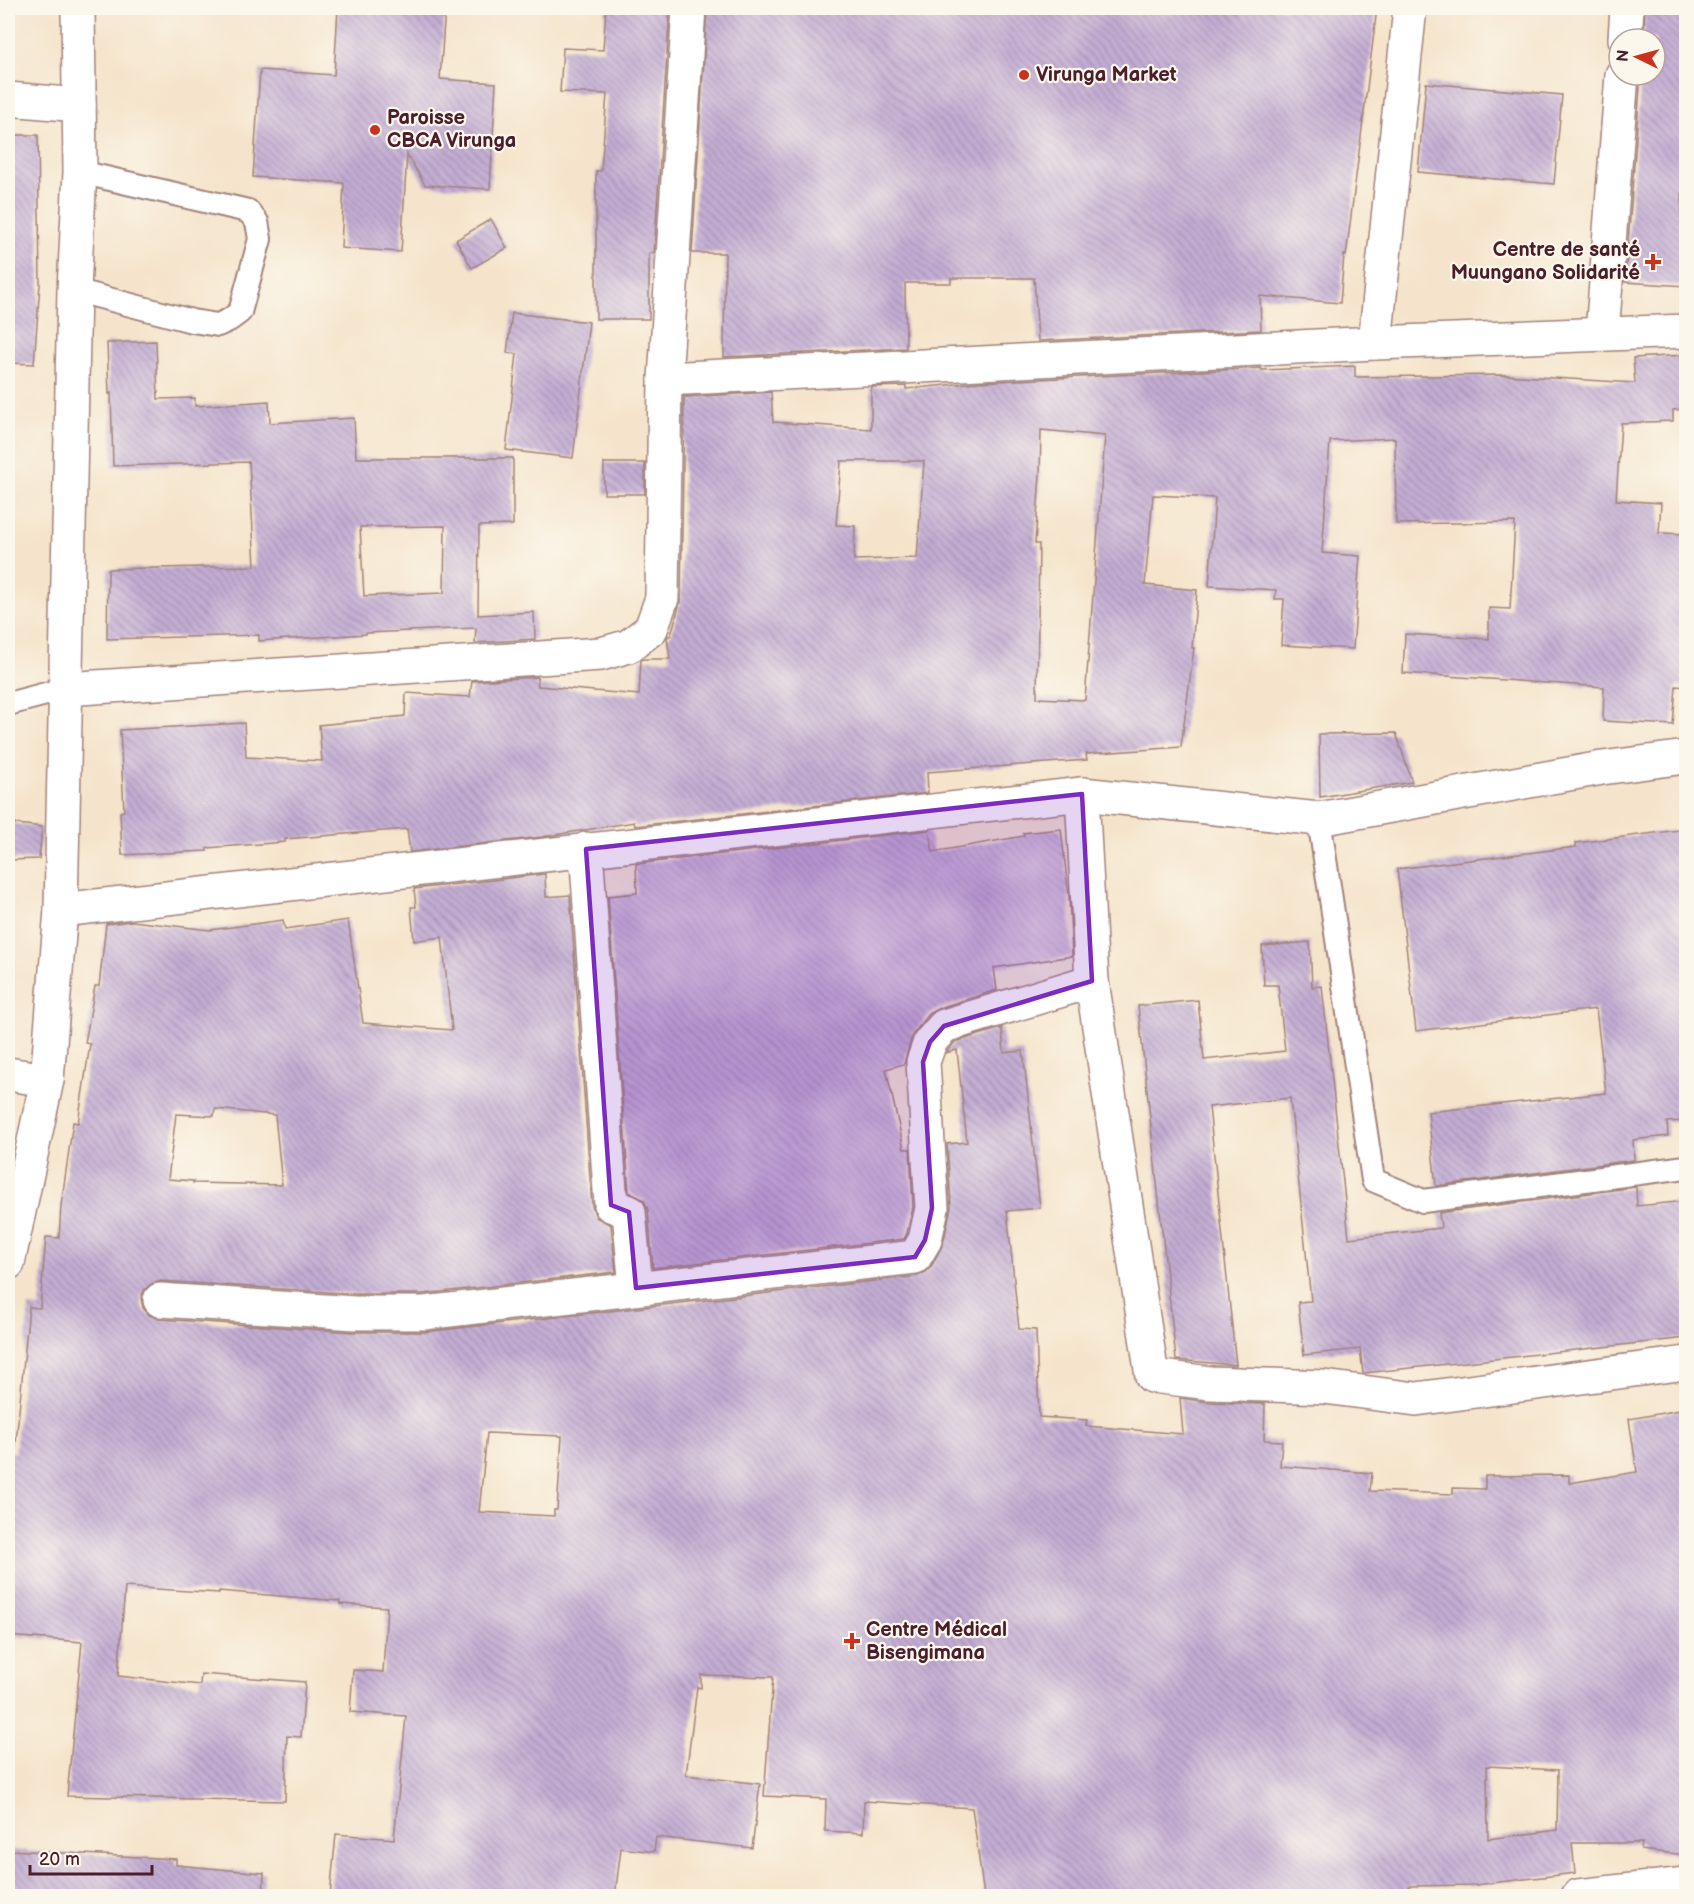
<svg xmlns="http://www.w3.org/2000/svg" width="1694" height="1904" font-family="'Balsamiq Sans',sans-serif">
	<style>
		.building { fill: url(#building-back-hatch); fill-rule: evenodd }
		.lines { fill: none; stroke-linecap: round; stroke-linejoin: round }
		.service-casing { stroke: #a0827b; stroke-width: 26 }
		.minor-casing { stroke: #a0827b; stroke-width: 36 }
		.service { stroke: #fff; stroke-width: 22 }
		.minor { stroke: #fff; stroke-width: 33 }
		.marked { fill: #7b2cbf; fill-opacity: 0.2; stroke: #7b2cbf; stroke-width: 4.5; stroke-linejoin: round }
		.poi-dot { fill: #c8321e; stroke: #fbf7ec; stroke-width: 2 }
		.labels { text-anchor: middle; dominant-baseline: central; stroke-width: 4.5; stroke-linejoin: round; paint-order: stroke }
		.poi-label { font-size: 20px; font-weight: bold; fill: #4a1f2b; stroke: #fbf7ec; text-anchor: start }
	</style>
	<defs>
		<pattern id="building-back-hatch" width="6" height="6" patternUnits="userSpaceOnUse" patternTransform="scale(1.5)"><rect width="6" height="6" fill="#c4add4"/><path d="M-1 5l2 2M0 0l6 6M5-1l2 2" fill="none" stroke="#a18cac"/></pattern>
	</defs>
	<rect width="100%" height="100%" fill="#fbf7ec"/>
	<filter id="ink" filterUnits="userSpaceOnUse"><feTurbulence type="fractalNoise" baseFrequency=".0167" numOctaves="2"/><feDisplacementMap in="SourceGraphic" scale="12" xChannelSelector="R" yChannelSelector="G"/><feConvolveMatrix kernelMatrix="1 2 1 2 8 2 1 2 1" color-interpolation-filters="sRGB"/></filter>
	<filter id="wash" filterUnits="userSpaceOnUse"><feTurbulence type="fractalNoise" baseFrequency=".008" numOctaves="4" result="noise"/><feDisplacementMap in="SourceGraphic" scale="24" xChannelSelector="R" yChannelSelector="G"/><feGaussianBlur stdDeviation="1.35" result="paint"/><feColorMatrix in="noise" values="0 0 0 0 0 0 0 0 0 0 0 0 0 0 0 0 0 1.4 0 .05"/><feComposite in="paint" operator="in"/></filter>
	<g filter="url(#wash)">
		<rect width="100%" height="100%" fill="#f5e4cb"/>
		<g id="blocks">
			<g class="building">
				<polygon points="338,8 445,8 440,79 496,83 490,189 425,185 407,154 401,252 341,248 344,183 253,177 260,70 334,75"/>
				<polygon points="606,8 670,8 654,253 649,253 649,319 596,319 596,171 601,171 607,94 560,92 563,48 603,50"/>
				<polygon points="707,8 1377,8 1346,256 1344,255 1340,303 1260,296 1261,330 1038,341 1034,278 951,278 951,283 905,283 906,348 724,357 725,253 692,253"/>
				<polygon points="1645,8 1686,8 1686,133 1681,222 1686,222 1686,286 1625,282 1641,75 1655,75 1655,39 1644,39"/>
				<polygon points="1426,83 1562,95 1554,184 1418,172"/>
				<polygon points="8,135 38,135 40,284 34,364 8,363"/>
				<polygon points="491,219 507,248 472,268 456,240"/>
				<polygon points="512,313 589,322 573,458 506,450 517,354 507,353"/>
				<path d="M156,341L158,399L195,398V406L269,401L270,423L354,418L356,458H513V525L479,526L478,615L534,612L535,639L475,643L476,628L366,633V634L259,641V635L107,639L108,569L255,566L249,462L113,466L111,393L109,394L107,343ZM445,526L444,593L364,596L360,527Z"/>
				<path d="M1686,355V409L1673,410V421L1621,423L1616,500L1661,503L1659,533L1686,534V687L1676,686L1673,725L1603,721L1604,687L1403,673L1405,634L1489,639V608L1510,609L1515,522L1396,524L1395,438L1330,441L1322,553L1360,556L1353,649L1281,645L1284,599H1275L1276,590L1209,586L1215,498L1153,495L1145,585L1197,590L1192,648H1194L1181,747L1086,754L1087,760L927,772L928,793L635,826L634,822L542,837L410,852L407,829L285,839V842L207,848V851L122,855L120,812L124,811L120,730L244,723L246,757L322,761L319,725L405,716L406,693L470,697L472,681L537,677L538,686L639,695L641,660L643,659H670L667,637L671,635L681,599L684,397L771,392L773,422L871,429V387L906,386V389L978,382L1261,368L1262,370L1355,366V377L1506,375L1635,383L1633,358ZM1041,430L1105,436L1085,700L1037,698L1039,544H1035L1040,475ZM841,461H924L917,558L854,560L855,526L836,525Z"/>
				<rect x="604" y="463" width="41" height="31"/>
				<polygon points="1396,733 1412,782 1320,797 1319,734"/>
				<polygon points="8,823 42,827 39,859 8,860"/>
				<polygon points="1061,829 1069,897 1072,956 994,968 997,990 939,1008 930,1013 912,1035 904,1064 886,1069 904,1149 910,1149 913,1207 907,1233 904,1239 653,1268 648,1210 644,1200 629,1192 608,896 637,893 636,864 929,830 933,852 1024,836 1023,833"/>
				<polygon points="1686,829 1686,1121 1667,1122 1668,1136 1633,1140 1634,1160 1436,1186 1428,1112 1606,1093 1596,1009 1416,1031 1397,869 1576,847 1576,843"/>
				<path d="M545,874L546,897L570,895L592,1206L596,1217L611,1225L616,1272L423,1294H356L161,1281L151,1284L144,1290L141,1298L143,1308L149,1315L159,1319L354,1332H424L918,1276L926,1272L931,1267L943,1244L951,1207L947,1144L967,1142L957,1050L946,1053L955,1042L1002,1028L1004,1053L1023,1051L1040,1208L1007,1211L1019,1329L1036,1330L1039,1417L1087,1420L1086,1426L1183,1434L1180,1398L1209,1402L1265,1404L1264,1440L1282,1441L1280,1466L1372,1473L1370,1491L1453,1494V1488L1485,1489V1476L1569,1475V1483L1637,1472L1629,1419L1686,1409V1855L1641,1850L1642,1843H1572L1575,1873L1475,1885L1408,1886L1410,1896H984L972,1808L864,1801L863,1833L825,1831L826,1799L764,1796L773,1677L701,1675V1688L697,1687L686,1775L760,1784L752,1848L656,1837L654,1852L621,1848L615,1896H330L336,1834L394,1839L406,1716L350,1712L353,1670L383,1672L387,1607L340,1604V1601L219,1591V1593L125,1587L118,1676L200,1685L201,1674L305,1682L301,1737L287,1736L285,1801L67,1796L82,1642L8,1636V1452L15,1453L29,1307L40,1308L46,1237L59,1238L61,1206L73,1122L78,1123L90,1044L85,1043L95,986H99L106,924L132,921L210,930L283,920L285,929L348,920L363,1023L452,1030L442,937L414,941L411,907H416L414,889ZM215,1109L275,1115L282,1185L193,1183V1181L168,1179L176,1114L214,1116ZM487,1433L562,1436L557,1510H554V1516L479,1512ZM1487,1766L1558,1770L1557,1830L1488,1839Z"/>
				<polygon points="1310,942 1312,987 1322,986 1349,1238 1441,1228 1439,1213 1636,1187 1637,1206 1686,1201 1686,1338 1364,1373 1363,1373 1360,1349 1304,1355 1298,1302 1311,1301 1290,1098 1209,1107 1236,1365 1176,1360 1138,1006 1198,1000 1204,1060 1285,1051 1278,985 1264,985 1262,946"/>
				<polygon points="8,1850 176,1859 176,1865 264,1873 263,1896 8,1896"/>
			</g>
		</g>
	</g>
	<g filter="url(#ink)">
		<use href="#blocks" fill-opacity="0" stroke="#a0827b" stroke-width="1.5"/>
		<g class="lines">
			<g class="service-casing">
				<g id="service">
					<polyline points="74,290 192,321 218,325 229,320 240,312 260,239 257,222 248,211 80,172"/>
					<polyline points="8,704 65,689"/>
					<polyline points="1319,819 1373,1180 1423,1201 1686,1167"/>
				</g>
			</g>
			<g class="minor-casing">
				<g id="minor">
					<polyline points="1625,39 1627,8"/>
					<polyline points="8,99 79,105"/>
					<polyline points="1602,334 1622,75"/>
					<polyline points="1375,343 1410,8"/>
					<polyline points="665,379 1375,343 1686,331"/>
					<polyline points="65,689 601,654 629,646 651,629 662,598 665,379 689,8"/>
					<polyline points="1082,794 1092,981 1152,1376 1210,1383 1324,1387 1416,1399 1686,1363"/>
					<polyline points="586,849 611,1205 629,1212 636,1288"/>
					<polyline points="61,910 1082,794 1319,819 1602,768 1686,757"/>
					<polyline points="8,1074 47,1080"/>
					<polyline points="8,1263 47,1080 61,910 74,290 80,172 78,8"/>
					<polyline points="160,1300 355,1313 424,1313 915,1257 925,1240 932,1208 923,1062 930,1042 944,1026 1092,981"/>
					<polyline points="1578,1896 1686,1884"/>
				</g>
			</g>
			<use href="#service" class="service"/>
			<use href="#minor" class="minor"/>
		</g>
	</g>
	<path class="marked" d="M1082,794L1092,981L944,1026L930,1042L923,1062L932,1208L925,1240L915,1257L636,1288L629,1212L611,1205L586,849Z"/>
	<g class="poi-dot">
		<circle cx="1024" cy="75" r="6"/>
		<circle cx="375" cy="130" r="6"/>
		<path d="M1650 253h6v6h6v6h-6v6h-6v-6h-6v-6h6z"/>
		<path d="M849 1632h6v6h6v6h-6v6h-6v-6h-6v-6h6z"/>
	</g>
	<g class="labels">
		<g class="poi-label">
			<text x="1036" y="75">Virunga Market</text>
			<text x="387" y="118">Paroisse<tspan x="387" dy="23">CBCA Virunga</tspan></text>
			<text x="1640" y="250" text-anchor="end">Centre de santé<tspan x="1640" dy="23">Muungano Solidarité</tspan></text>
			<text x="866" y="1630">Centre Médical<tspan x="866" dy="23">Bisengimana</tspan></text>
		</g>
	</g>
	<rect width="1694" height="1904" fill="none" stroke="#fbf7ec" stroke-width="30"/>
	<g transform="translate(1637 57) rotate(275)"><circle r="28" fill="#fbf7ec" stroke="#b4a19f" stroke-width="1.5"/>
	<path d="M0-4.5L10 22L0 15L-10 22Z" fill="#c8321e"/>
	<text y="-9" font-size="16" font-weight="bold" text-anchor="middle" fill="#4a1f2b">N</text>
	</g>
	<path d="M30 1865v9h122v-9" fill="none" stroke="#4a1f2b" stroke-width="3"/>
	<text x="39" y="1865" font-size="18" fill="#4a1f2b" stroke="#fbf7ec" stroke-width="4.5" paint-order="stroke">20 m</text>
</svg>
